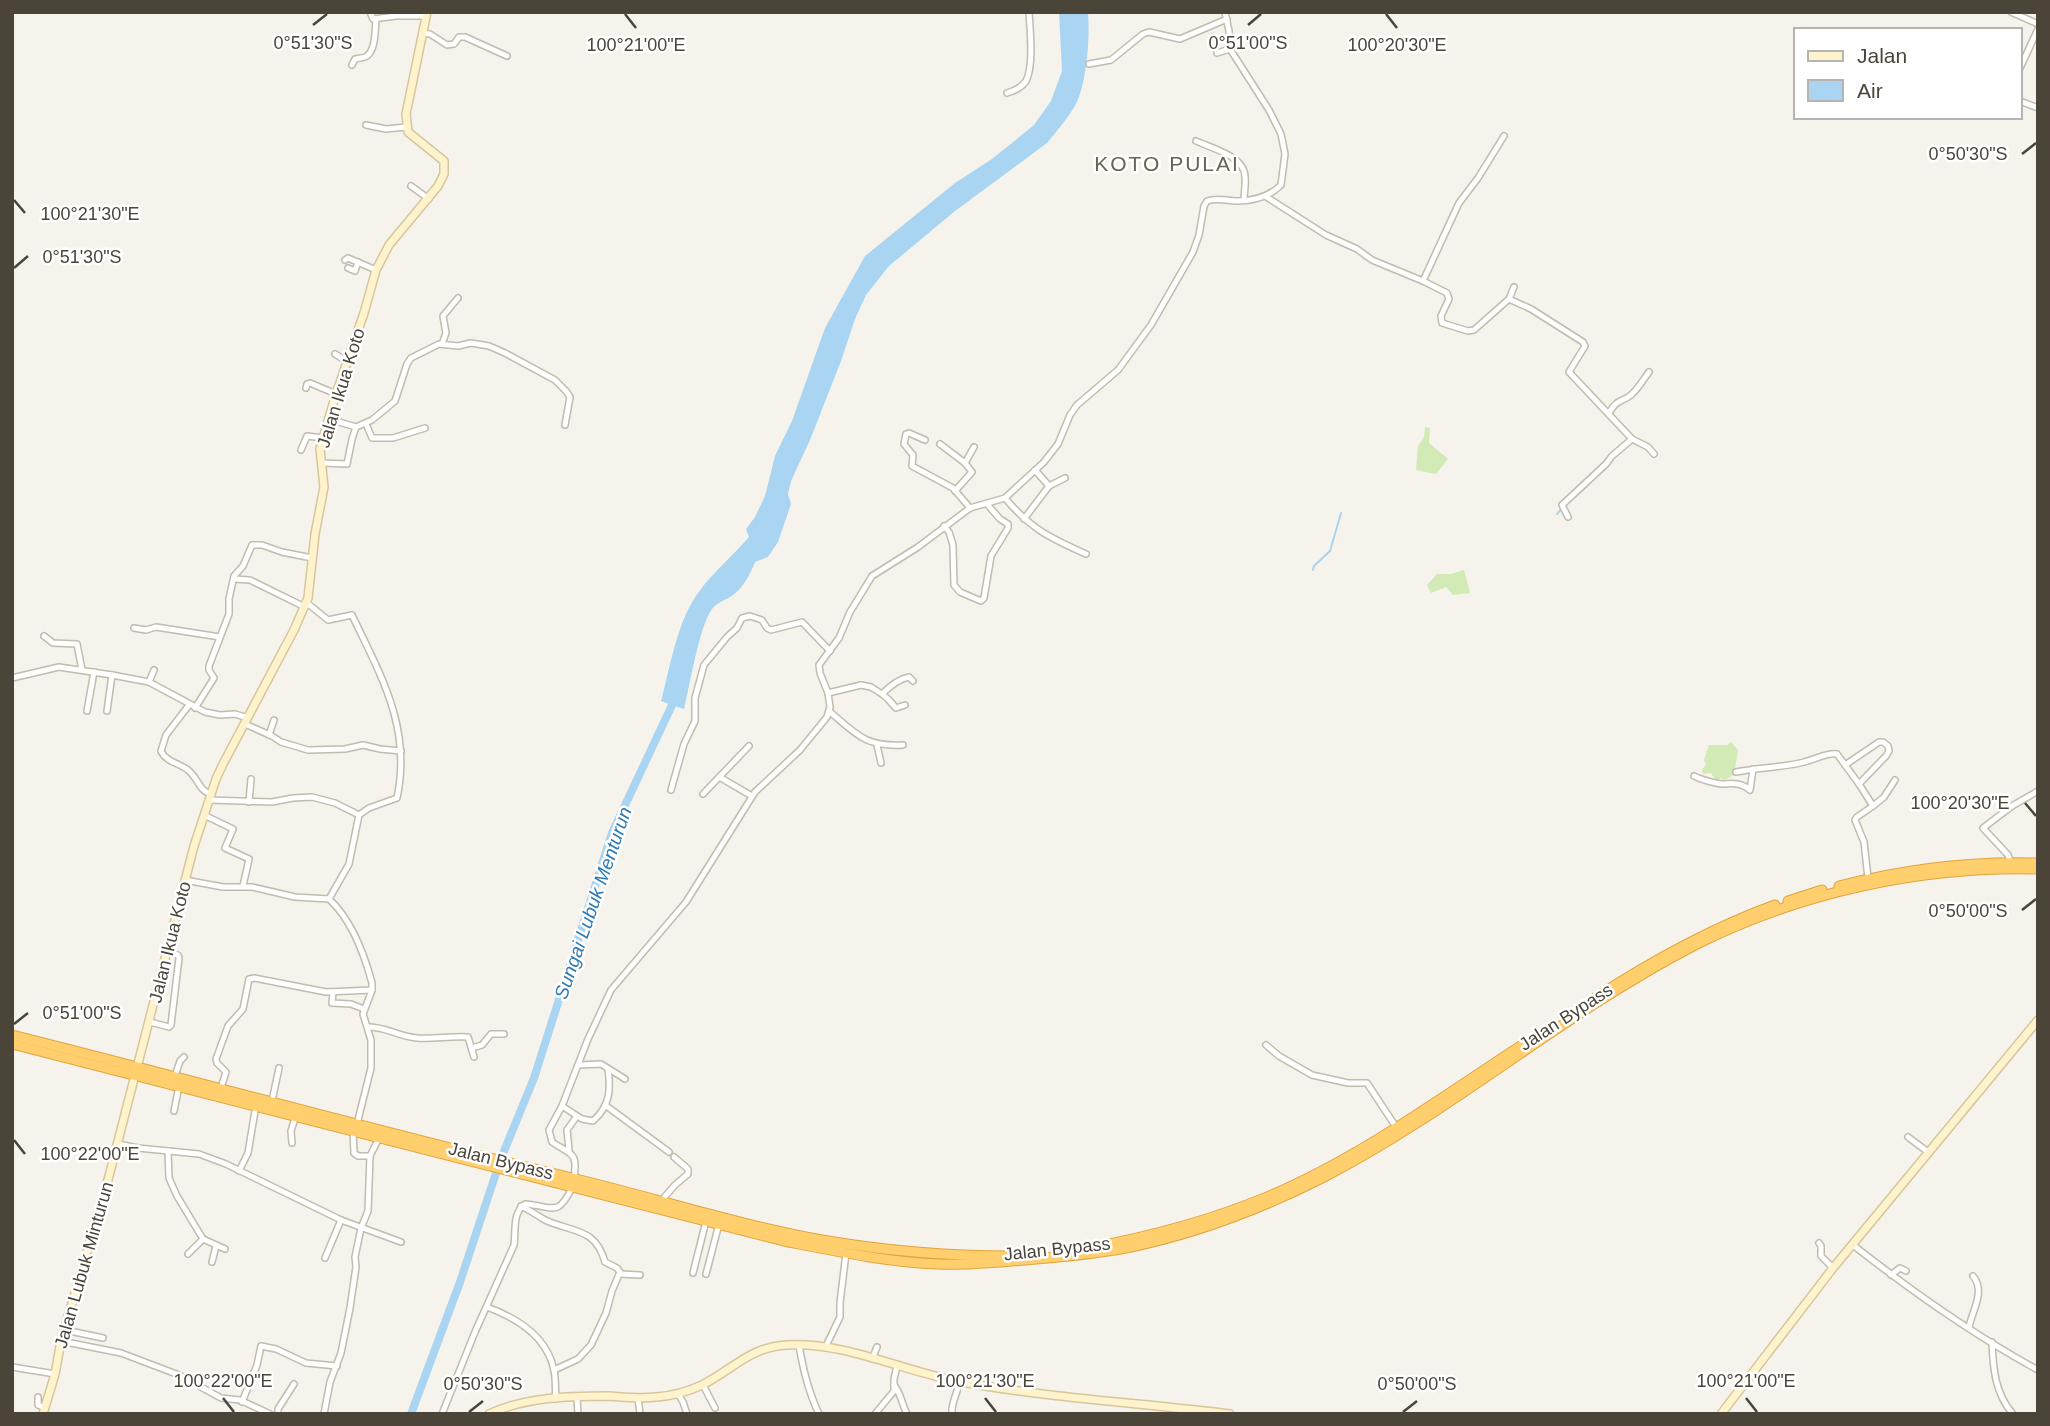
<svg xmlns="http://www.w3.org/2000/svg" width="2050" height="1426" font-family="Helvetica,sans-serif">
	<style>
		.green { fill: #d2eab5 }
		.water { fill: #a9d4f2 }
		.lines { fill: none; stroke-linecap: round; stroke-linejoin: round }
		.stream { stroke: #a9d4f2; stroke-width: 2 }
		.river { stroke: #a9d4f2; stroke-width: 8 }
		.street-casing { stroke: #c2bbae; stroke-width: 8 }
		.secondary-casing { stroke: #d6c79b; stroke-width: 10 }
		.highway-casing { stroke: #e0a43c; stroke-width: 11 }
		.street { stroke: #fff; stroke-width: 5 }
		.secondary { stroke: #fff3cd; stroke-width: 7 }
		.highway { stroke: #ffcf6e; stroke-width: 9 }
		.ticks { fill: none; stroke: #4b4439; stroke-width: 2.5 }
		.labels { text-anchor: middle; dominant-baseline: central; stroke-width: 5; stroke-linejoin: round; paint-order: stroke }
		.street-label { font-size: 18px; fill: #4b4439; stroke: #fff }
		.water-label { font-size: 19px; font-style: italic; fill: #2e7ab2; stroke: #fff }
		.quarter-label { font-size: 21px; letter-spacing: 2px; fill: #6e6250; stroke: #fff }
		.ticks-label { font-size: 18px; text-anchor: middle; fill: #4b4439; stroke: #fff; stroke-width: 5; stroke-linejoin: round; paint-order: stroke }
	</style>
	<rect width="100%" height="100%" fill="#f6f3ec"/>
	<g class="green">
		<polygon points="1425,427 1430,428 1429,443 1448,459 1436,474 1416,470 1418,446 1424,437"/>
		<polygon points="1464,570 1470,593 1453,595 1446,587 1431,593 1427,585 1437,574 1451,574"/>
		<polygon points="1731,742 1738,750 1734,775 1724,780 1721,778 1716,781 1711,773 1703,774 1702,769 1706,765 1704,760 1709,745 1727,745"/>
	</g>
	<path class="water" d="M1059,12H1088C1090,37 1087,82 1076,104C1068,118 1057,131 1047,143L955,211L889,266L866,295L855,319L841,361L810,440L791,481L788,494L791,504L778,542L768,557L755,562C750,575 742,590 730,597C723,601 718,602 712,609C699,627 690,685 684,709L661,701C671,665 677,619 701,589C715,570 734,555 749,537L746,529L755,517L765,496L775,456L792,421L825,328L865,256L955,183L992,159L1034,125L1051,101L1062,71Z"/>
	<g class="lines">
		<g class="stream">
			<polyline points="1570,501 1587,486"/>
			<polyline points="1557,514 1563,507"/>
			<polyline points="1313,570 1314,566 1330,551 1341,513"/>
		</g>
		<polyline class="river" points="411,1414 460,1282 500,1161 534,1078 612,833 673,703 675,695"/>
		<g class="street-casing">
			<g id="street">
				<polyline points="370,12 373,19 396,16 426,16"/>
				<polyline points="2011,12 2038,24"/>
				<polyline points="422,33 430,34 447,45 454,44 459,37 465,37 507,56"/>
				<polyline points="1217,53 1230,49"/>
				<polyline points="1089,64 1111,60 1143,34 1149,32 1180,39 1227,19"/>
				<path d="M352,65L355,59C358,58 365,58 367,56C376,49 375,29 376,19"/>
				<polyline points="2020,68 2038,29"/>
				<path d="M1007,93C1014,91 1022,87 1026,81C1034,66 1030,29 1029,12"/>
				<polyline points="2020,101 2038,108"/>
				<polyline points="366,125 386,129 406,127"/>
				<path d="M1196,141C1211,148 1245,156 1245,177C1246,184 1244,193 1244,200"/>
				<polyline points="411,186 429,199"/>
				<polyline points="1265,196 1326,235 1357,249 1372,260 1423,281 1447,293 1449,299 1441,316 1442,323 1468,331 1474,330 1509,299 1531,309 1583,342 1585,346 1569,372 1632,439 1648,447 1654,454"/>
				<polyline points="345,260 348,258 376,270"/>
				<polyline points="348,268 355,271 358,262"/>
				<polyline points="1423,281 1459,203 1478,178 1504,136"/>
				<polyline points="1509,299 1514,287"/>
				<polyline points="442,344 446,333 443,316 458,298"/>
				<polyline points="335,354 348,362"/>
				<polyline points="306,388 307,384 310,383 336,394"/>
				<path d="M1609,413C1618,398 1621,403 1631,395C1638,389 1643,380 1649,372"/>
				<polyline points="329,419 356,427 372,420 395,401 407,364 411,358 439,344 458,346 471,343 489,346 505,353 555,380 566,391 570,397 565,425"/>
				<polyline points="366,424 372,438 393,438 425,428"/>
				<polyline points="925,440 909,433 906,434 904,444 913,455 912,466 953,488 970,508"/>
				<polyline points="940,444 965,463 972,472 955,491"/>
				<polyline points="301,450 307,436 323,438"/>
				<polyline points="322,463 347,464 352,439 356,427"/>
				<polyline points="965,463 974,447"/>
				<polyline points="1049,486 1065,478"/>
				<path d="M1005,498C1031,529 1050,538 1086,554"/>
				<polyline points="1568,517 1562,505 1606,464 1612,456 1632,439"/>
				<polyline points="1024,519 1049,486 1035,470"/>
				<polyline points="944,526 949,532 953,545 954,585 960,592 981,601 984,598 991,556 1008,528 1008,524 1000,519 987,504"/>
				<polyline points="234,579 250,580 305,607"/>
				<path d="M307,603L328,620L352,615C381,676 412,728 397,798L369,808L359,815L349,864L329,899C352,920 364,953 372,983V990L363,1014L371,1040V1068L357,1124"/>
				<polyline points="134,628 146,630 156,627 220,637"/>
				<polyline points="44,636 53,643 77,644 82,670"/>
				<polyline points="12,678 59,667 112,675 149,682 205,712 220,715 235,714 248,718"/>
				<polyline points="149,682 154,670"/>
				<path d="M828,693L861,685L871,687L882,694C889,687 898,679 909,677L913,681"/>
				<polyline points="882,694 888,699 896,708 905,705"/>
				<path d="M189,705L166,735L161,751C166,762 179,763 188,770C198,778 199,791 211,794"/>
				<polyline points="195,708 214,678 209,670 209,666 229,614 229,599 234,576 243,566 252,545 262,545 282,552 312,558"/>
				<polyline points="87,711 94,672"/>
				<polyline points="107,711 112,675"/>
				<path d="M829,711C856,734 865,747 903,745"/>
				<polyline points="245,724 272,736 281,742 308,750 345,749 363,745 380,749 401,751"/>
				<polyline points="269,735 274,720"/>
				<polyline points="877,745 881,763"/>
				<polyline points="1845,765 1879,742 1883,742 1888,746 1889,751 1886,756 1859,784"/>
				<path d="M1736,772C1759,767 1782,768 1804,762C1814,760 1827,752 1837,754L1859,784L1873,806L1857,817L1855,820L1864,842L1868,878"/>
				<path d="M1694,776C1700,779 1716,784 1723,784C1733,783 1742,783 1750,790L1753,769"/>
				<polyline points="721,778 752,796"/>
				<polyline points="671,790 684,744 695,721 695,698 704,665 727,637 737,628 742,618 750,616 762,620 767,628 771,630 802,622 830,651"/>
				<polyline points="703,794 749,746"/>
				<polyline points="209,800 272,802 293,798 312,797 335,803 359,815"/>
				<polyline points="249,802 251,779"/>
				<polyline points="1873,806 1884,797 1895,780"/>
				<polyline points="204,815 233,829 225,848 249,859 243,886"/>
				<polyline points="2011,863 2008,855 1983,828 2012,806 2038,791"/>
				<polyline points="185,880 223,887 252,887 295,897 329,899"/>
				<polyline points="333,992 332,1003 351,1004 364,1009"/>
				<polyline points="150,1022 169,1027 171,1025 179,958 178,955 167,952"/>
				<path d="M368,1027C387,1027 397,1036 417,1038C434,1039 451,1036 468,1037L474,1057"/>
				<polyline points="1266,1045 1279,1056 1312,1075 1348,1083 1367,1083 1396,1127"/>
				<polyline points="472,1048 482,1045 491,1034 504,1034"/>
				<polyline points="579,1065 601,1064 625,1079"/>
				<polyline points="175,1076 180,1061 184,1057"/>
				<polyline points="221,1088 226,1072 217,1063 216,1059 228,1026 243,1009 249,979 254,978 326,992 372,990"/>
				<polyline points="272,1101 279,1068"/>
				<polyline points="605,1105 669,1152"/>
				<path d="M562,1106L582,1119L593,1121C610,1106 611,1090 608,1069"/>
				<polyline points="174,1111 179,1086"/>
				<polyline points="353,1131 354,1153 358,1156 370,1156"/>
				<polyline points="1908,1137 1928,1152"/>
				<polyline points="292,1143 291,1131 296,1115"/>
				<polyline points="118,1144 138,1148 199,1154 226,1164 341,1220 401,1242"/>
				<polyline points="569,1150 567,1130 577,1116"/>
				<polyline points="168,1151 169,1178 177,1196 203,1239 225,1249"/>
				<polyline points="239,1171 248,1153 256,1105"/>
				<path d="M574,1178C578,1151 571,1155 552,1142L549,1130L562,1106L588,1039L611,990L686,902L755,792L800,750L827,717L830,707L828,693L820,673L819,665L839,638L850,612L872,576L918,547L970,508L1005,498L1044,462L1058,444L1070,415L1077,405L1118,370L1151,325L1193,252L1199,235L1204,206L1207,201C1218,197 1226,201 1237,201C1253,201 1269,197 1281,185L1285,154L1281,134L1269,110L1230,49L1229,31L1225,12"/>
				<polyline points="662,1200 675,1185 688,1174 688,1169 674,1157"/>
				<path d="M521,1206C529,1210 537,1215 545,1220C573,1233 595,1227 605,1262L617,1268L620,1272L612,1291L606,1313L591,1345L578,1359L554,1370"/>
				<polyline points="1819,1243 1821,1246 1821,1256 1833,1268"/>
				<path d="M1853,1245C1910,1290 1974,1335 2038,1370"/>
				<polyline points="188,1254 203,1239"/>
				<polyline points="325,1258 341,1220"/>
				<polyline points="212,1262 216,1246"/>
				<polyline points="693,1273 706,1221"/>
				<polyline points="620,1274 640,1275"/>
				<polyline points="706,1274 719,1224"/>
				<polyline points="1891,1275 1900,1268 1906,1271"/>
				<path d="M487,1307C517,1318 547,1336 554,1370C556,1380 555,1389 556,1399"/>
				<path d="M1969,1327C1972,1311 1986,1291 1973,1276"/>
				<polyline points="65,1330 103,1338"/>
				<polyline points="61,1341 121,1353 179,1375 221,1398 240,1400 270,1414"/>
				<path d="M1992,1342C1993,1368 1995,1394 2013,1414"/>
				<path d="M799,1345C803,1370 808,1391 819,1414"/>
				<polyline points="826,1346 840,1317 840,1303 846,1253"/>
				<polyline points="872,1359 877,1347"/>
				<polyline points="12,1367 55,1374"/>
				<polyline points="703,1385 715,1408"/>
				<path d="M894,1385C901,1393 902,1405 907,1414"/>
				<polyline points="678,1394 683,1402 687,1414"/>
				<polyline points="38,1397 38,1405 45,1408"/>
				<polyline points="577,1398 578,1414"/>
				<polyline points="638,1398 640,1414"/>
				<polyline points="242,1402 257,1365 261,1346 276,1349 306,1363 337,1366"/>
				<polyline points="278,1414 278,1409 294,1384"/>
				<polyline points="324,1414 330,1382 341,1353 350,1308 356,1267 355,1257 361,1228 368,1211 370,1156 380,1136"/>
				<path d="M442,1414L475,1332L514,1245C516,1231 512,1213 525,1204C553,1206 557,1218 572,1188"/>
				<polyline points="875,1414 894,1391 894,1379 897,1366"/>
				<path d="M952,1414C951,1401 958,1394 959,1381"/>
			</g>
		</g>
		<g class="secondary-casing">
			<g id="secondary">
				<polyline points="43,1414 55,1374 61,1341 108,1180 194,846 216,779 223,764 294,630 308,598 315,534 324,487 320,449 336,394 364,313 376,270 389,245 438,186 444,174 444,161 408,132 406,114 427,12"/>
				<path d="M489,1414C526,1397 568,1396 608,1396C624,1397 640,1399 656,1397C672,1396 687,1392 702,1385C732,1370 750,1347 786,1345C845,1341 904,1372 962,1382C1050,1398 1141,1403 1230,1414"/>
				<polyline points="1721,1414 1833,1268 2038,1020"/>
			</g>
		</g>
		<g class="highway-casing">
			<g id="highway">
				<path d="M1839,886C1904,869 1970,861 2038,863"/>
				<polyline points="1788,901 1822,890"/>
				<path d="M1592,1000C1650,962 1709,929 1775,905"/>
				<path d="M12,1035C200,1082 387,1134 576,1179C658,1199 739,1225 822,1240C885,1251 948,1256 1012,1256"/>
				<path d="M12,1044L784,1241C835,1251 886,1262 938,1264C963,1265 987,1263 1012,1261C1050,1258 1089,1255 1126,1248C1195,1234 1261,1209 1324,1177C1454,1110 1566,1011 1697,944C1801,892 1922,866 2038,869"/>
				<path d="M1088,1248C1149,1237 1209,1221 1267,1197C1358,1159 1439,1099 1522,1045"/>
			</g>
		</g>
		<use href="#street" class="street"/>
		<use href="#secondary" class="secondary"/>
		<use href="#highway" class="highway"/>
	</g>
	<path class="ticks" d="M625,14L636,28M1386,14L1397,28M313,25L327,14M1248,25L1261,14M2022,154L2036,143M14,200L25,213M14,268L28,256M2025,803L2036,816M2022,910L2036,899M14,1024L28,1013M14,1140L25,1154M223,1398L234,1412M985,1398L996,1412M1746,1398L1757,1412M469,1412L483,1401M1403,1412L1417,1401"/>
	<g class="labels">
		<g class="street-label">
			<text transform="translate(341 388) rotate(-73)">Jalan Ikua Koto</text>
			<text transform="translate(170 942) rotate(-76)">Jalan Ikua Koto</text>
			<text transform="translate(1566 1017) rotate(-33)">Jalan Bypass</text>
			<text transform="translate(501 1161) rotate(14)">Jalan Bypass</text>
			<text transform="translate(1057 1249) rotate(-6)">Jalan Bypass</text>
			<text transform="translate(84 1265) rotate(-74)">Jalan Lubuk Minturun</text>
		</g>
		<g class="water-label">
			<text transform="translate(593 903) rotate(-71)">Sungai Lubuk Menturun</text>
		</g>
		<g class="quarter-label">
			<text x="1167" y="163">KOTO PULAI</text>
		</g>
	</g>
	<g class="ticks-label">
		<text x="313" y="49">0°51'30"S</text>
		<text x="1248" y="49">0°51'00"S</text>
		<text x="1397" y="51">100°20'30"E</text>
		<text x="636" y="51">100°21'00"E</text>
		<text x="1968" y="160">0°50'30"S</text>
		<text x="90" y="220">100°21'30"E</text>
		<text x="82" y="263">0°51'30"S</text>
		<text x="1960" y="809">100°20'30"E</text>
		<text x="1968" y="917">0°50'00"S</text>
		<text x="82" y="1019">0°51'00"S</text>
		<text x="90" y="1160">100°22'00"E</text>
		<text x="223" y="1387">100°22'00"E</text>
		<text x="985" y="1387">100°21'30"E</text>
		<text x="1746" y="1387">100°21'00"E</text>
		<text x="483" y="1390">0°50'30"S</text>
		<text x="1417" y="1390">0°50'00"S</text>
	</g>
	<rect width="2050" height="1426" fill="none" stroke="#4b4439" stroke-width="28"/>
	<rect x="1794" y="28" width="228" height="91" fill="#ffffff" stroke="#b7b4b0" stroke-width="2"/>
	<rect x="1808" y="51" width="35" height="10" fill="#fff3cd" stroke="#b7b4b0" stroke-width="2"/>
	<text x="1857" y="63" font-size="21" fill="#4b4439">Jalan</text>
	<rect x="1808" y="80" width="35" height="21" fill="#a9d4f2" stroke="#b7b4b0" stroke-width="2"/>
	<text x="1857" y="98" font-size="21" fill="#4b4439">Air</text>
</svg>
